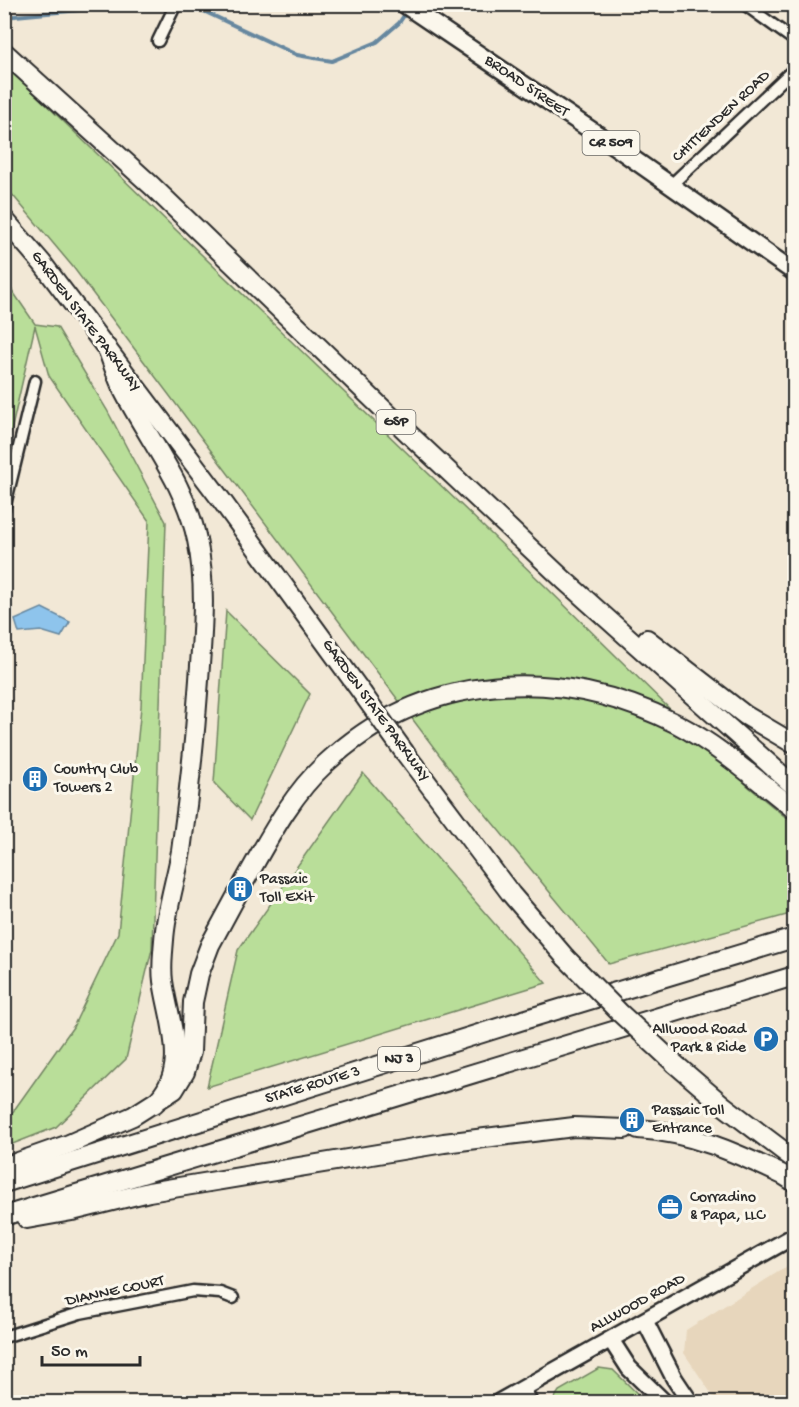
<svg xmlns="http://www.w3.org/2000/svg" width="799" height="1407" font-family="'Gochi Hand',sans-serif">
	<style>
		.built { fill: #e7d6bc }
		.green { fill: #b9de99; stroke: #728462; stroke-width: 1.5 }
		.water { fill: #8ec4ec; stroke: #66879f; stroke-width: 1.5 }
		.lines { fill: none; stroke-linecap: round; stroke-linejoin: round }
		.stream { stroke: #66879f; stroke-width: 4 }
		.street-casing { stroke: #2b2b2b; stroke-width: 15 }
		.secondary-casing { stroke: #2b2b2b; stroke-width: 20 }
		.primary-casing { stroke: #2b2b2b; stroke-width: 21 }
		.highway-casing { stroke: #2b2b2b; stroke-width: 22 }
		.street { stroke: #fbf7ec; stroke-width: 10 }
		.secondary { stroke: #fbf7ec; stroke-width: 15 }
		.primary { stroke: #fbf7ec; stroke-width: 16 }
		.highway { stroke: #fbf7ec; stroke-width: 18 }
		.highway-bridge-casing { stroke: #2b2b2b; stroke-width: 22; stroke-linecap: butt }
		.highway-bridge { stroke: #fbf7ec; stroke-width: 18 }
		.labels { text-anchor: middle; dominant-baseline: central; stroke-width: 6; stroke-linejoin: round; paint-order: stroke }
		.shield { fill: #fbf7ec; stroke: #696865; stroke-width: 1.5 }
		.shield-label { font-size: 15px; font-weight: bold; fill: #2b2b2b }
		.street-label { font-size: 16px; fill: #2b2b2b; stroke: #fbf7ec }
		.poi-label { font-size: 16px; fill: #2b2b2b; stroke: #fbf7ec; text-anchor: start }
	</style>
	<rect width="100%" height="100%" fill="#f2e8d6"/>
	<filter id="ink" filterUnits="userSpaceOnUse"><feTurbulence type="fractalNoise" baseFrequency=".0167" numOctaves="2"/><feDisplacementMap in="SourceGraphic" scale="12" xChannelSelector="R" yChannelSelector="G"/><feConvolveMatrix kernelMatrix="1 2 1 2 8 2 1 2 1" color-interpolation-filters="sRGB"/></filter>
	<g filter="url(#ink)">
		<polygon class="built" points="794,1262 794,1402 717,1402 684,1353 686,1330"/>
		<g class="green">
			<polygon points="4,64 544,585 749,787 794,824 794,913 609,964 468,793 73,267 5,186"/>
			<polygon points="5,280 35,324 57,327 107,410 166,522 152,949 126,1059 56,1127 5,1147 5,1115 12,1113 73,1027 118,933 141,707 149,521 49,376 35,326 5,458"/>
			<polygon points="226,611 310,694 250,820 214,783"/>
			<polygon points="363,773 546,983 207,1087 238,950"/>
			<polygon points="599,1368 613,1370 646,1402 552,1402 559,1391"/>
		</g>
		<polygon class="water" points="42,608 70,622 61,637 41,631 19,633 15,620"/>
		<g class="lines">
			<polyline class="stream" points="4,17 91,9 197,8 297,55 332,61 377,42 399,23 407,11"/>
			<g class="street-casing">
				<g id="street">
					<polyline points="744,4 794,40"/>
					<polyline points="158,41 176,4"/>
					<polyline points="670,186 794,69"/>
					<polyline points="4,509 35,381"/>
					<polyline points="4,1337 80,1313 193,1291 220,1293 233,1298"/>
					<polyline points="524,1389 532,1402"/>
				</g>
			</g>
			<g class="secondary-casing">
				<g id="secondary">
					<polyline points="645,1321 674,1378 690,1402"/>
					<polyline points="611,1340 629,1368 664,1402"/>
					<polyline points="499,1402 794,1236"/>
				</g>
			</g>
			<g class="primary-casing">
				<polyline id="primary" points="404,4 616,147 794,272"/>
			</g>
			<g class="highway-casing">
				<g id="highway">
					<polyline points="4,52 152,186 410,435 564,580 794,786"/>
					<polyline points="4,219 42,263 222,501 362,693"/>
					<path d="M107,348C112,362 117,377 123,390C149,441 185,483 197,540C207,586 202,633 199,680C195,737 189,795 181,851C176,880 166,910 164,940C163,953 161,967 163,981C169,1023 191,1070 154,1104"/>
					<polyline points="647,639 745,715 794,744"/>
					<polyline points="405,753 511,894 565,957"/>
					<path d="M243,884C267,842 290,796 325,764C424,671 559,664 677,724C719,746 757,780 794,809"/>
					<polyline points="675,1064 724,1106 794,1159"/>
					<path d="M638,1129C691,1132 736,1153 783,1175L794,1182"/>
					<polyline points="4,1167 69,1144 133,1116 174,1090 185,1072 191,1052 193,1002 199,974 210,945 237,895"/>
					<polyline points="4,1183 520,1021 794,938"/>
					<polyline points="4,1216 794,976"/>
					<polyline points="27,1219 72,1211 149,1192 444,1143 574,1127 625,1129"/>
				</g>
			</g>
			<use href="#street" class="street"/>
			<use href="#secondary" class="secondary"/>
			<use href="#primary" class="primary"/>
			<use href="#highway" class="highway"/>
			<g class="highway-bridge-casing">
				<g id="highway-bridge">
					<polyline points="362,693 405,753"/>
					<polyline points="565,957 619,1012 675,1064"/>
				</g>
			</g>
			<use href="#highway-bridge" class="highway-bridge"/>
		</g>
	</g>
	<defs>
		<g id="building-disc" transform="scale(1.35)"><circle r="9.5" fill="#1f6fb2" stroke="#fbf7ec"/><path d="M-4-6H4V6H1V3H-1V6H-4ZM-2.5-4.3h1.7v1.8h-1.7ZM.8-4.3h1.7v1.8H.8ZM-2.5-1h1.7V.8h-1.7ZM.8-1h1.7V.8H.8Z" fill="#fff"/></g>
		<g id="parking-disc" transform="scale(1.35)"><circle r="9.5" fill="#1f6fb2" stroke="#fbf7ec"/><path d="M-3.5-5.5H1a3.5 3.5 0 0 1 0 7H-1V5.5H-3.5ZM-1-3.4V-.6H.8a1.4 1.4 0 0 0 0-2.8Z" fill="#fff"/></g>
		<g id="office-disc" transform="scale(1.35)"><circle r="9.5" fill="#1f6fb2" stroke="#fbf7ec"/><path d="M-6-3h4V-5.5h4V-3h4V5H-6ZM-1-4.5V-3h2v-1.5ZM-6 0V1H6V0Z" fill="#fff"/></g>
	</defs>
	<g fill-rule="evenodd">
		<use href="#building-disc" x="35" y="779"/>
		<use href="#building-disc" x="240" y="889"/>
		<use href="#parking-disc" x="766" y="1039"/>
		<use href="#building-disc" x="632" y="1120"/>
		<use href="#office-disc" x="670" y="1207"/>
	</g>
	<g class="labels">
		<g class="shield">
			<rect x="582.5" y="131" width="57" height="24" rx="4.5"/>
			<rect x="376.5" y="410" width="39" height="24" rx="4.5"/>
			<rect x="378" y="1047" width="42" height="24" rx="4.5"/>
		</g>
		<g class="shield-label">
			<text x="611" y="143">CR 509</text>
			<text x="396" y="422">GSP</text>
			<text x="399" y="1059">NJ 3</text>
		</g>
		<g class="street-label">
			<text transform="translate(526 87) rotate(34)">BROAD STREET</text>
			<text transform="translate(722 117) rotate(-43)">CHITTENDEN ROAD</text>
			<text transform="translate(85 322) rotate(53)">GARDEN STATE PARKWAY</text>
			<text transform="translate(375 711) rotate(54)">GARDEN STATE PARKWAY</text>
			<text transform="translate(313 1086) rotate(-17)">STATE ROUTE 3</text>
			<text transform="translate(115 1292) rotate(-12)">DIANNE COURT</text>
			<text transform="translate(638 1304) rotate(-29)">ALLWOOD ROAD</text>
		</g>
		<g class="poi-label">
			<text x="54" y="770">Country Club<tspan x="54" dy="18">Towers 2</tspan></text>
			<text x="260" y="880">Passaic<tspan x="260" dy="18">Toll Exit</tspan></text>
			<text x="746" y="1030" text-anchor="end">Allwood Road<tspan x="746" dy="18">Park &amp; Ride</tspan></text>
			<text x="652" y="1111">Passaic Toll<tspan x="652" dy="18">Entrance</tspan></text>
			<text x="690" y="1198">Corradino<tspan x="690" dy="18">&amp; Papa, LLC</tspan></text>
		</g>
	</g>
	<rect width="799" height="1407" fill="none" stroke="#fbf7ec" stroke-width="24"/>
	<rect x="12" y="12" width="775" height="1383" fill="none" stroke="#2b2b2b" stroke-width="2" filter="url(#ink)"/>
	<path d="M42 1356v9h98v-9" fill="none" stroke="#2b2b2b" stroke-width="3"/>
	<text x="51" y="1356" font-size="18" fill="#2b2b2b" stroke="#fbf7ec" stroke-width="4.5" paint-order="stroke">50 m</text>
</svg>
